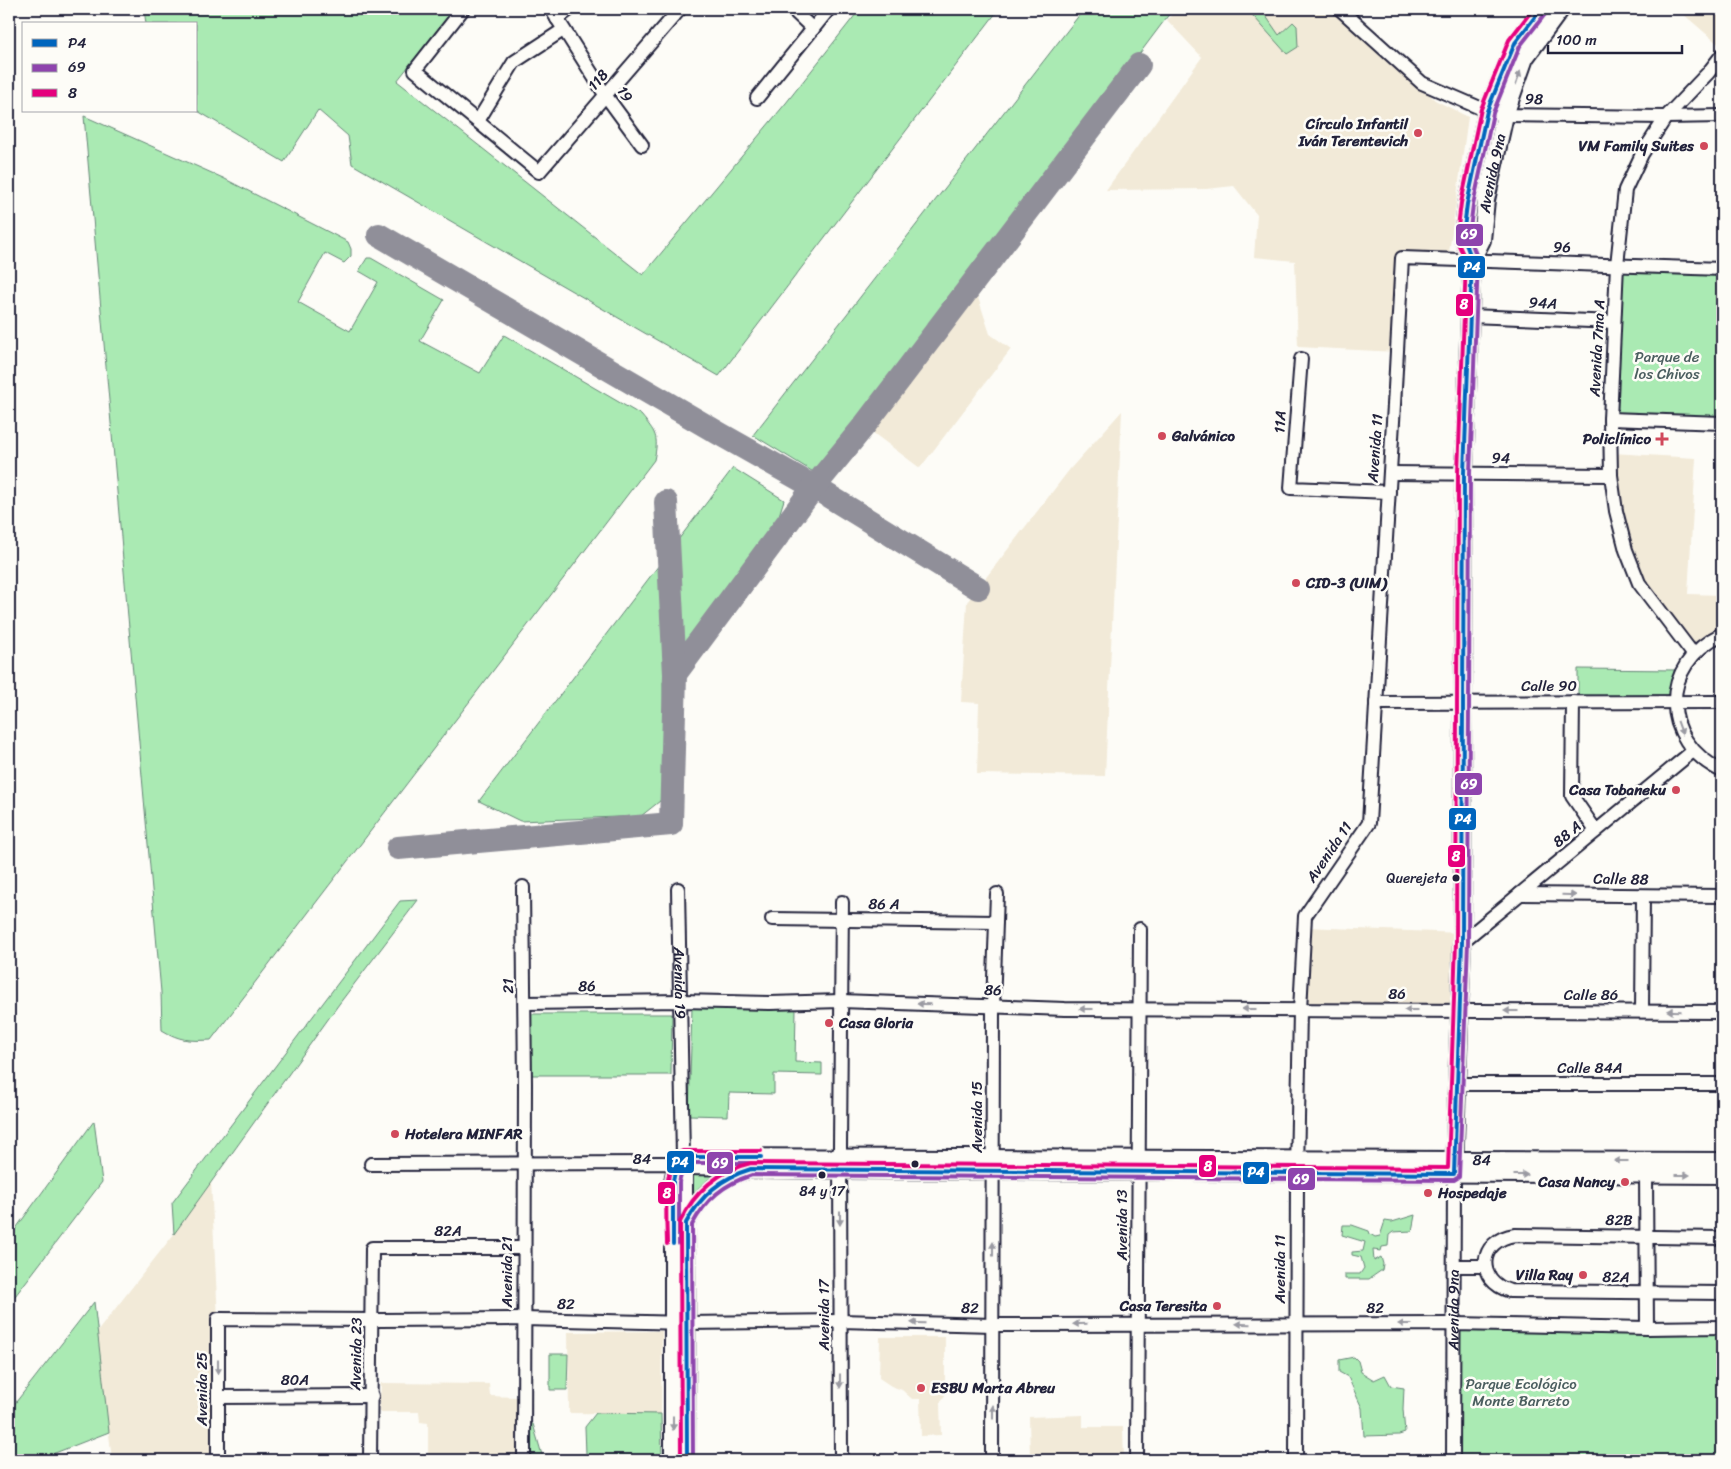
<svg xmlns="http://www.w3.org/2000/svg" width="1731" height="1469" font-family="Sriracha,sans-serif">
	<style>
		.built { fill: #f2ead8 }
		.green { fill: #aaeab3; stroke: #668677 }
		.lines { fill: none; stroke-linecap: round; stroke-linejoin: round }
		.taxiway { stroke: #908f99; stroke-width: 24 }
		.minor-casing { stroke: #22223b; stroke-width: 16 }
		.major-casing { stroke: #22223b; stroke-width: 20 }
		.minor { stroke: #fdfcf7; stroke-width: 12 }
		.major { stroke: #fdfcf7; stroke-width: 16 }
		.bus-1-casing { stroke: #fdfcf7; stroke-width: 8 }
		.bus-2-casing { stroke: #fdfcf7; stroke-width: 8 }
		.bus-3-casing { stroke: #fdfcf7; stroke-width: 8 }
		.bus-1 { stroke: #0065bd; stroke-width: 4 }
		.bus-2 { stroke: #8e44ad; stroke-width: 4 }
		.bus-3 { stroke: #e5007d; stroke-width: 4 }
		.oneway { fill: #9a9aa2 }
		.poi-dot { fill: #d1495b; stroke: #fdfcf7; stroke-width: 2 }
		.bus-dot { fill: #22223b; stroke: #fdfcf7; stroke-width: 2 }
		.labels { text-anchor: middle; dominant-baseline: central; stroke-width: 5; stroke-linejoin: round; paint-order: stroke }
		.bus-label { font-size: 14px; fill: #22223b; stroke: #fdfcf7; text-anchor: end }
		.street-label { font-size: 15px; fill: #22223b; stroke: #fdfcf7 }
		.poi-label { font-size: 15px; font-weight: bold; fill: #22223b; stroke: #fdfcf7; text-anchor: end }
		.park-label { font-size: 15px; fill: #4b5e5f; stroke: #fdfcf7 }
		.line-badge { stroke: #fdfcf7; stroke-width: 2 }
		.badge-label { font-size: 14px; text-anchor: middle; font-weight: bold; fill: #fff }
	</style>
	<rect width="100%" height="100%" fill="#fdfcf7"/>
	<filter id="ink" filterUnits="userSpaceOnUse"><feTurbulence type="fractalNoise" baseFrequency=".02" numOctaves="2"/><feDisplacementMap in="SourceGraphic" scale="10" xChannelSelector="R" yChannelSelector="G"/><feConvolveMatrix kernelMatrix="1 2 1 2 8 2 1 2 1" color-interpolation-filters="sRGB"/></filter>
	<g filter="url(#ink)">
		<g class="built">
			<polygon points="1177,9 1340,9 1435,100 1468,117 1448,260 1402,258 1397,352 1298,347 1295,261 1254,257 1257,215 1234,186 1206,189 1106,190 1202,57 1167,20"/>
			<polygon points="1685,9 1722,9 1722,38 1718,44 1682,13"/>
			<polygon points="973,282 990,334 1011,349 920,468 864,426"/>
			<polygon points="1122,411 1105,776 977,774 979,703 961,702 967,602 1070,469"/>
			<polygon points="1612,453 1696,458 1688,594 1722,595 1722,634 1693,654 1639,583 1626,550"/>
			<polygon points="1304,927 1462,933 1460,1010 1300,1010"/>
			<polygon points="211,1181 218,1319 218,1460 112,1460 97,1332 174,1234"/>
			<polygon points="662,1331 661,1414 569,1413 568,1332"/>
			<polygon points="880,1337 945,1337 945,1395 940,1403 941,1435 921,1436 920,1399 912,1399 902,1390 891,1386 879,1378"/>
			<polygon points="381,1383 489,1384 490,1396 518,1397 517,1460 428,1460 428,1423 420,1422 419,1412 379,1412"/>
			<polygon points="1083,1415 1083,1427 1123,1427 1124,1460 1030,1460 1029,1417"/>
		</g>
		<g class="green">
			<polygon points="144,9 454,9 397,81 643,275 786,103 860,9 999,9 719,376 352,164 348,136 318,110 284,162 196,110 196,24 146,24"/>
			<polygon points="1084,9 1173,9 1038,189 815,473 753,435"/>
			<polygon points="1247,9 1261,9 1279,35 1293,22 1297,26 1298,47 1287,54"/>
			<path d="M84,116L223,178L348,242L351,249V256L344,263L325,253L298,302L350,331L378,282L359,271L367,258H371L444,300L420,341L480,373L504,335L641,415C656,433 659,436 654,460L211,1040C190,1041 180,1041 162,1030L161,992Z"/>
			<polygon points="1617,265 1722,269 1722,423 1610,419"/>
			<polygon points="733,468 784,500 775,528 663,682 665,790 660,801 641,816 520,821 479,801"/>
			<polygon points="1578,669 1678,670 1669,697 1578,697"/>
			<polygon points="418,900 339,1004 174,1234 172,1203 400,901"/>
			<polygon points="692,1007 796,1009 795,1062 822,1063 822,1075 774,1074 774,1094 729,1093 728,1116 689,1115"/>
			<polygon points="529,1014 672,1014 671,1075 529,1075"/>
			<polygon points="94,1121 102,1182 9,1304 9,1238"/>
			<polygon points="686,1168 747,1171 693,1210"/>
			<polygon points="1415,1215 1412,1231 1393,1232 1389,1235 1388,1246 1382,1247 1381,1251 1373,1250 1374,1261 1381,1257 1383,1264 1382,1270 1369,1279 1345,1279 1345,1274 1360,1274 1364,1268 1361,1257 1352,1255 1352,1252 1363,1251 1365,1242 1342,1235 1343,1225 1352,1225 1369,1231 1370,1234 1375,1237 1380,1236 1385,1221 1392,1222"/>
			<polygon points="94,1302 109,1432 37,1460 9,1460 9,1411"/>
			<polygon points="1454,1324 1722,1327 1722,1460 1453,1460"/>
			<polygon points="550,1354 568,1354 567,1390 550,1390"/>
			<polygon points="1354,1357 1358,1361 1361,1372 1374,1380 1385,1375 1391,1386 1404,1388 1403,1409 1405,1433 1399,1435 1364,1436 1362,1408 1348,1377 1339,1372 1339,1360"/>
			<polygon points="596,1413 661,1414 662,1460 528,1460 527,1421 533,1424 542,1455 584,1457 586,1454 585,1427"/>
		</g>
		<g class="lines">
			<g class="taxiway">
				<polyline points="379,235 720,434 814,487 978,588"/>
				<polyline points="675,674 814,487 864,426 1139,65"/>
				<polyline points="398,848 671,824 675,674 666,502"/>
			</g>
			<g class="minor-casing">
				<g id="minor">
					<polyline points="463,9 415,70 539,172 680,9"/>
					<polyline points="551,9 606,96 642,145"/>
					<polyline points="792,9 813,29"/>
					<polyline points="1340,9 1422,83 1487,111 1505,115 1666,117 1722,116"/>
					<polyline points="557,19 570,9"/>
					<polyline points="757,98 829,9"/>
					<polyline points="478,121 514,62 563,30"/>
					<polyline points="1470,316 1614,322"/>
					<polyline points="1301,359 1291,488 1389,492"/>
					<polyline points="1610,419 1722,423"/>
					<polyline points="1390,473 1611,475"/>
					<path d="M1722,634C1659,664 1659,741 1722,771"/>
					<polyline points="1693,654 1639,583 1626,550 1616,511 1611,475 1610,419 1617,265 1625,190 1642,154 1666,117 1708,73 1722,55"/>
					<polyline points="1573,702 1572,796 1596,831"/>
					<polyline points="1376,703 1722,702"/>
					<polyline points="523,887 525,1084 524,1460"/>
					<path id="s1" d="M678,889L683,1157L686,1168V1223"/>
					<polyline points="1520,894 1722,896"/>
					<polyline points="772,919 996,922"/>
					<polyline points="1462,942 1693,751"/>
					<polyline points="525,1003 681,1001 770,1003 841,1001 1065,1009 1722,1012"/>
					<polyline points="1642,1011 1643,896"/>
					<polyline points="1458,1084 1722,1084"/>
					<polyline points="371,1164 667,1163 686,1168 744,1169"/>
					<polyline points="1646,1175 1647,1328"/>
					<path d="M1722,1238L1515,1235C1478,1240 1475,1281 1510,1291L1722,1293"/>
					<polyline points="1454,1266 1485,1266"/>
					<polyline points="218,1397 372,1396"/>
					<polyline points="218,1460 218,1319 380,1320 523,1319 686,1323 840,1321 993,1325 1454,1324 1647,1328 1722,1327"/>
					<polyline points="370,1460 372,1248 523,1248"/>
					<polyline points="841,1460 840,1147 842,902"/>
					<polyline points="992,1460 993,1006 997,894"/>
					<polyline points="1137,1460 1140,929"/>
					<polyline points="1296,1460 1297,1173 1300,1010 1305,916 1369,823 1395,388 1402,258 1722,269"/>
					<path id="s2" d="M1453,1460L1454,1174"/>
				</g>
			</g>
			<g class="major-casing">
				<g id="major">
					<path id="s3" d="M1472,260L1482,240L1486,200L1505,115L1525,58L1561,9"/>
					<polyline points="1454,1172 1462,942 1464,473 1472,260 1463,239 1463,236 1467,204 1487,111 1515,43 1541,9"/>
					<path id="s4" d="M673,1460V1181L675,1172L683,1157L1722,1161"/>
					<path d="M687,1460L686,1223C700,1195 720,1177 751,1169L840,1170L1722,1175"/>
				</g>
			</g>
			<use href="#minor" class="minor"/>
			<use href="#major" class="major"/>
			<g class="bus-1-casing">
				<g id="bus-1">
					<polyline points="673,1244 673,1181 675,1172 683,1157 761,1157"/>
					<path d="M687,1460L686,1223C701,1195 721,1178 751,1169L1454,1174L1462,942L1464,473L1472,260L1463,236L1467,204L1487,111L1515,43L1541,9"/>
				</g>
			</g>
			<g class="bus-2-casing">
				<g id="bus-2">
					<polyline points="679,1244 679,1182 681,1174 687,1163 761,1163"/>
					<path d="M693,1460L692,1225C706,1199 724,1184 752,1175L1454,1180L1459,1177L1468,942L1470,473L1478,260L1469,236L1473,205L1493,113L1520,46L1546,13"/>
				</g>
			</g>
			<g class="bus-3-casing">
				<g id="bus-3">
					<path d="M667,1244C667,1224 661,1158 683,1151H761"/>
					<path d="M681,1460L680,1222C694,1192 719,1170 751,1163L1448,1168L1456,942L1458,473L1466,261L1457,241V235L1461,203L1481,109L1509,40L1533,9"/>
				</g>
			</g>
			<use href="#bus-1" class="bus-1"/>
			<use href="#bus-2" class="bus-2"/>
			<use href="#bus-3" class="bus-3"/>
		</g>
		<defs><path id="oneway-solid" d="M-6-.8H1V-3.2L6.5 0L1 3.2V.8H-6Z" transform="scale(1.25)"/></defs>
		<g class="oneway">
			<use href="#oneway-solid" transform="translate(1518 78) rotate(-71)"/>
			<use href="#oneway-solid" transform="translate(1680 728) rotate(70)"/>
			<use href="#oneway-solid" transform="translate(1569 895) rotate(1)"/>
			<use href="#oneway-solid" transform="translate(924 1004) rotate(-178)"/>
			<use href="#oneway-solid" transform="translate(1086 1009) rotate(-180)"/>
			<use href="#oneway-solid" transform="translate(1249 1009) rotate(-180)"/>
			<use href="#oneway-solid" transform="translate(1411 1010) rotate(-180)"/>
			<use href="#oneway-solid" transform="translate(1511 1011) rotate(-180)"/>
			<use href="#oneway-solid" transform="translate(1674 1011) rotate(-179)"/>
			<use href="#oneway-solid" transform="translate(1621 1161) rotate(-180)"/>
			<use href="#oneway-solid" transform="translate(1521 1175)"/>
			<use href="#oneway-solid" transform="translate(1683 1175)"/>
			<use href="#oneway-solid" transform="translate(840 1218) rotate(90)"/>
			<use href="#oneway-solid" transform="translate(993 1249) rotate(-90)"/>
			<use href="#oneway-solid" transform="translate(918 1323) rotate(-179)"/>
			<use href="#oneway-solid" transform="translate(1080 1324) rotate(179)"/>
			<use href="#oneway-solid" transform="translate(1243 1324) rotate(-179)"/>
			<use href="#oneway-solid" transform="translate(1405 1324) rotate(180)"/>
			<use href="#oneway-solid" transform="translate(218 1367) rotate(90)"/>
			<use href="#oneway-solid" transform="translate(840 1381) rotate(90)"/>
			<use href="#oneway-solid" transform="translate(993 1412) rotate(-90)"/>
			<use href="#oneway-solid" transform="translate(673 1423) rotate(90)"/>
		</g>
	</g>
	<g class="poi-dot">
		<circle cx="1418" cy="133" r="5"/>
		<circle cx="1704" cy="146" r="5"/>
		<circle cx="1162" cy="436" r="5"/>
		<path d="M1659.5 431.5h5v5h5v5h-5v5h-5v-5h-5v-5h5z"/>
		<circle cx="1296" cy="583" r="5"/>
		<circle cx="1676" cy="790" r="5"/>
		<circle cx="829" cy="1023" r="5"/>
		<circle cx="395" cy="1134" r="5"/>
		<circle cx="1625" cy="1182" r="5"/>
		<circle cx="1428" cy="1193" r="5"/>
		<circle cx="1583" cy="1275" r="5"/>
		<circle cx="1217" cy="1306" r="5"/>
		<circle cx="921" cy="1388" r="5"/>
	</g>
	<g class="bus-dot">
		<circle cx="1456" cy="878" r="4.5"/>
		<circle cx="915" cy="1164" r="4.5"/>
		<circle cx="822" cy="1175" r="4.5"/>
	</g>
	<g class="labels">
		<g class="bus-label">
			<text x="1447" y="878">Querejeta</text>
			<text x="822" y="1191" text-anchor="middle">84 y 17</text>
		</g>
		<g class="street-label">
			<text transform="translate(598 80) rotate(-49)">118</text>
			<text transform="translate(625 94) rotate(55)">19</text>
			<text transform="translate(1534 99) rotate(1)">98</text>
			<text stroke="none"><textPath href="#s3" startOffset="90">Avenida 9na</textPath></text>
			<text transform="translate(1562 247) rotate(2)">96</text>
			<text transform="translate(1543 303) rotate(3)">94A</text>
			<text transform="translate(1597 348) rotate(-87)">Avenida 7ma A</text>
			<text transform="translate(1280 422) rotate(-86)">11A</text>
			<text transform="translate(1375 448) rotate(-86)">Avenida 11</text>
			<text transform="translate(1501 458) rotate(1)">94</text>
			<text x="1549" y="686">Calle 90</text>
			<text transform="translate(1567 834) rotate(-40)">88 A</text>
			<text transform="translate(1329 852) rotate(-56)">Avenida 11</text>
			<text transform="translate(1621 879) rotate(1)">Calle 88</text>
			<text transform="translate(884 904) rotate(1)">86 A</text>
			<text stroke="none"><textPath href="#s1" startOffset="94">Avenida 19</textPath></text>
			<text transform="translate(508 986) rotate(-91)">21</text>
			<text transform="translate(587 986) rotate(-1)">86</text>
			<text transform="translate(993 990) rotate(2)">86</text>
			<text x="1397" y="994">86</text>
			<text x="1591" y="995">Calle 86</text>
			<text x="1590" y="1068">Calle 84A</text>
			<text transform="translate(977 1117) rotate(-90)">Avenida 15</text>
			<text x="642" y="1159">84</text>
			<text stroke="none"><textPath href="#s4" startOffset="1104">84</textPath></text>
			<text transform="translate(1619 1220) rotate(1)">82B</text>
			<text transform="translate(1122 1225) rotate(-90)">Avenida 13</text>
			<text x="448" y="1231">82A</text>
			<text transform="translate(1280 1269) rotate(-90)">Avenida 11</text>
			<text transform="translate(507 1272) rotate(-90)">Avenida 21</text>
			<text transform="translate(1616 1277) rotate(1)">82A</text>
			<text transform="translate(566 1304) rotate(1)">82</text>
			<text transform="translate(970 1308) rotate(1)">82</text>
			<text x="1375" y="1308">82</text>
			<text stroke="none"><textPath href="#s2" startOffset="150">Avenida 9na</textPath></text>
			<text transform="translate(824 1315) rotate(-90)">Avenida 17</text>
			<text transform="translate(356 1354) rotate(-89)">Avenida 23</text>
			<text x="295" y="1380">80A</text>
			<text transform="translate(202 1389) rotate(-90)">Avenida 25</text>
		</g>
		<g class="poi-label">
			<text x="1408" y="124">Círculo Infantil<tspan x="1408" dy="17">Iván Terentevich</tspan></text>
			<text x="1694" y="146">VM Family Suites</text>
			<text x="1172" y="436" text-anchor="start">Galvánico</text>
			<text x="1651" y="439">Policlínico</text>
			<text x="1306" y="583" text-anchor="start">CID-3 (UIM)</text>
			<text x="1666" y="790">Casa Tobaneku</text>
			<text x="839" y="1023" text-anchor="start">Casa Gloria</text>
			<text x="405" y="1134" text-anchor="start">Hotelera MINFAR</text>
			<text x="1615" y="1182">Casa Nancy</text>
			<text x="1438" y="1193" text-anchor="start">Hospedaje</text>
			<text x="1573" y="1275">Villa Ray</text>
			<text x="1207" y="1306">Casa Teresita</text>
			<text x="931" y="1388" text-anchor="start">ESBU Marta Abreu</text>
		</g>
		<g class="park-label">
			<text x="1667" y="357">Parque de<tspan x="1667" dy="17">los Chivos</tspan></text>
			<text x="1521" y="1384">Parque Ecológico<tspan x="1521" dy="17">Monte Barreto</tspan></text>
		</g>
	</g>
	<g class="line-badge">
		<rect x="1455" y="223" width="29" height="24" rx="5" fill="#8e44ad"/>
		<rect x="1457" y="255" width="29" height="24" rx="5" fill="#0065bd"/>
		<rect x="1455" y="293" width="19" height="24" rx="5" fill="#e5007d"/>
		<rect x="1454" y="772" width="29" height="24" rx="5" fill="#8e44ad"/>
		<rect x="1448" y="807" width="29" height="24" rx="5" fill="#0065bd"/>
		<rect x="1447" y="844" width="19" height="24" rx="5" fill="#e5007d"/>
		<rect x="666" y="1150" width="29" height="24" rx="5" fill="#0065bd"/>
		<rect x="706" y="1151" width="28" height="24" rx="5" fill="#8e44ad"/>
		<rect x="1198" y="1154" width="19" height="24" rx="5" fill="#e5007d"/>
		<rect x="1242" y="1161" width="28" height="24" rx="5" fill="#0065bd"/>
		<rect x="1287" y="1167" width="29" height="24" rx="5" fill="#8e44ad"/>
		<rect x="657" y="1181" width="19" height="24" rx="5" fill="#e5007d"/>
	</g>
	<g class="badge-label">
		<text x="1469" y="239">69</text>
		<text x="1472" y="272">P4</text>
		<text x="1464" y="309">8</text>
		<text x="1469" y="789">69</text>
		<text x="1463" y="824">P4</text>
		<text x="1456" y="861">8</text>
		<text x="680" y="1167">P4</text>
		<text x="720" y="1168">69</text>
		<text x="1208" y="1171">8</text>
		<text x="1256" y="1177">P4</text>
		<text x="1301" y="1184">69</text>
		<text x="667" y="1198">8</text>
	</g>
	<rect width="1731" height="1469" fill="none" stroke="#fdfcf7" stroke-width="30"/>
	<rect x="15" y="15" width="1701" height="1439" fill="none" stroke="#22223b" stroke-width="2" filter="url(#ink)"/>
	<rect x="22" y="22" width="175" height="90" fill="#fdfcf7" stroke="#a5a5ac"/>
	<rect x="32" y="39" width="25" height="8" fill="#0065bd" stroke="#a5a5ac"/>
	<text x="68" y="48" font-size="15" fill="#22223b">P4</text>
	<rect x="32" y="64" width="25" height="8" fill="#8e44ad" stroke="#a5a5ac"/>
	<text x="68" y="72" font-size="15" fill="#22223b">69</text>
	<rect x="32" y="89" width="25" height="8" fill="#e5007d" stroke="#a5a5ac"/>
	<text x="68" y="98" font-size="15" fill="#22223b">8</text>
	<path d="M1548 45v8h134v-8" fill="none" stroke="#22223b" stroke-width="2.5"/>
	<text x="1556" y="45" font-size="15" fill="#22223b" stroke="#fdfcf7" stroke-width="4" paint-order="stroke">100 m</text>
</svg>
